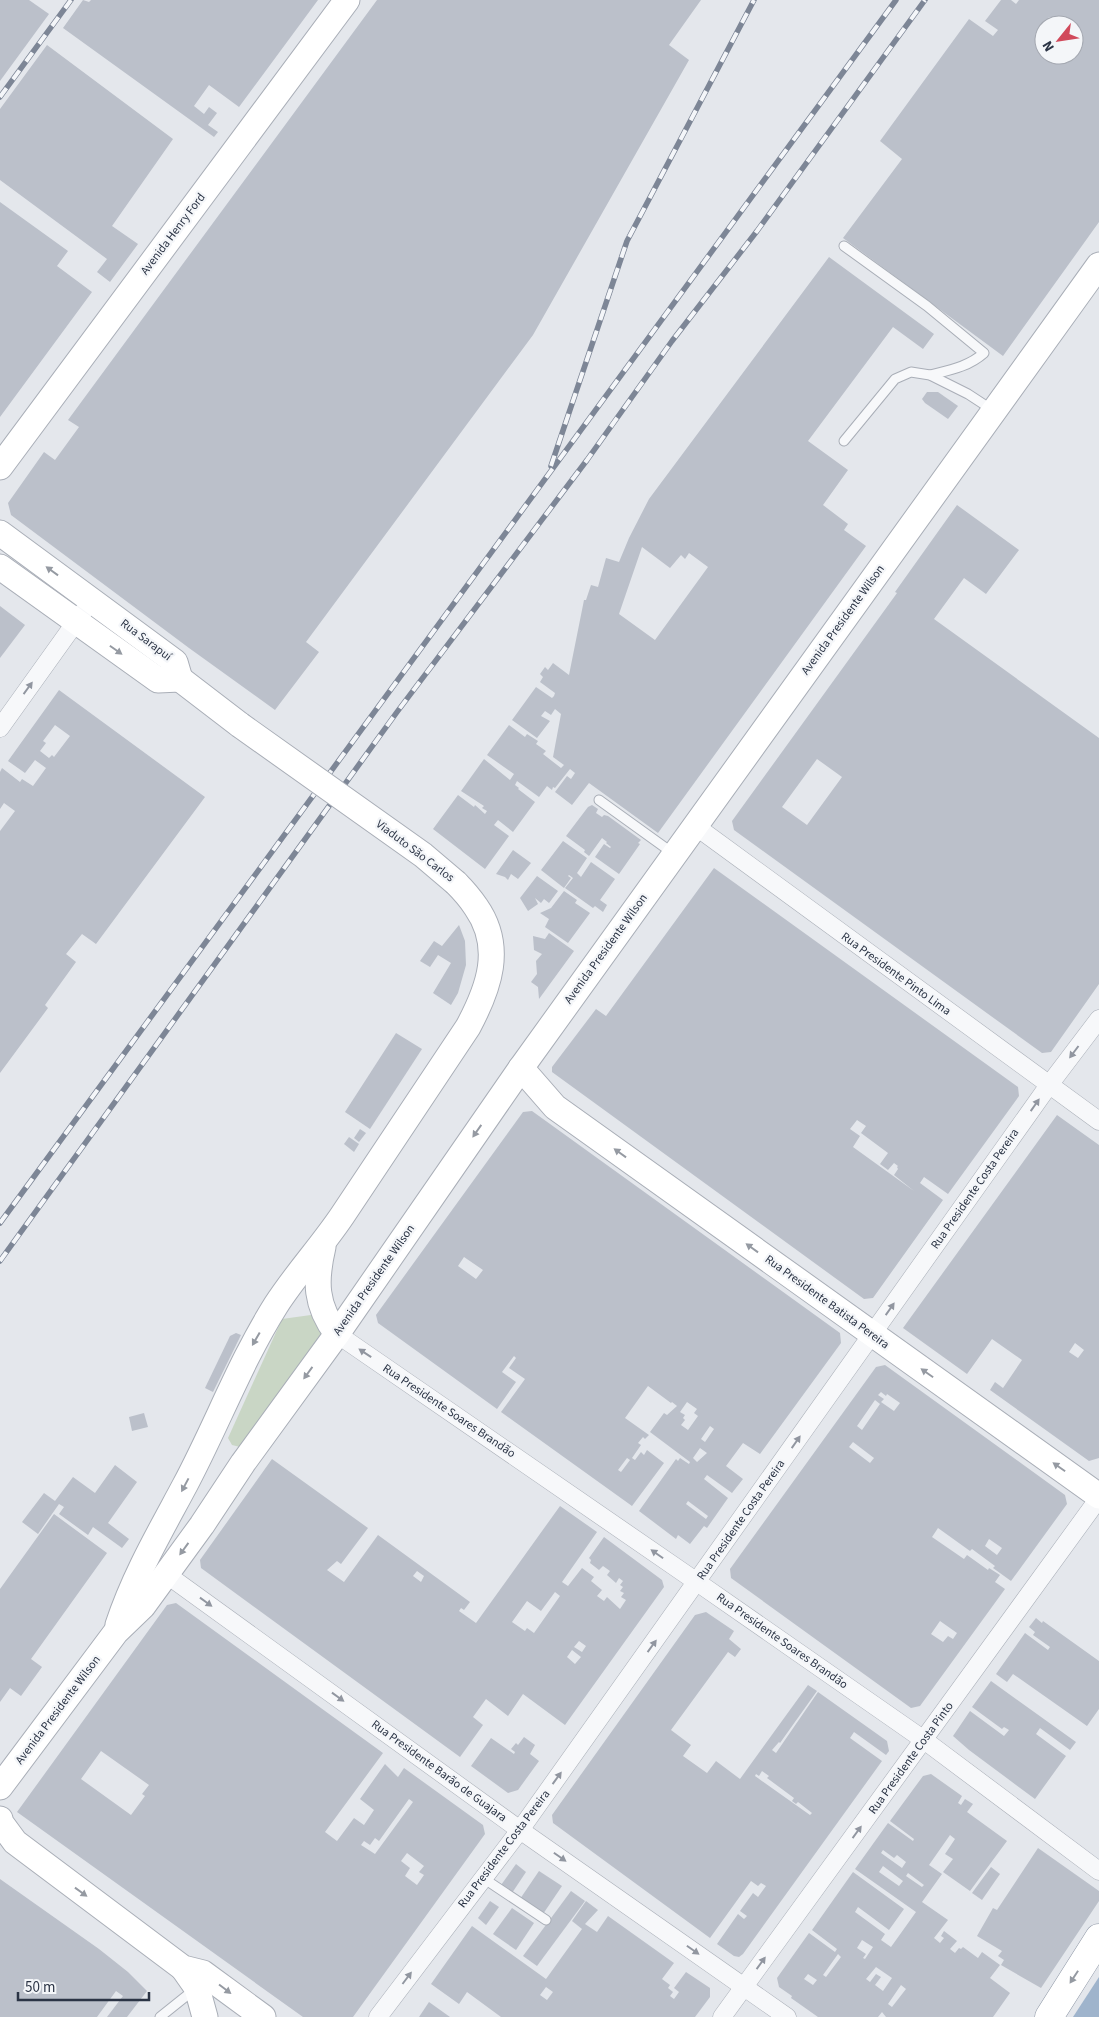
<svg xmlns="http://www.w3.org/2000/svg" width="1099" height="2017" font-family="'Source Sans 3',sans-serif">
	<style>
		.green { fill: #c9d6c5 }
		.water { fill: #9fb4cc }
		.building { fill: #bbc0ca; fill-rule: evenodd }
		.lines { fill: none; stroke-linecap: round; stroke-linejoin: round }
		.lane-casing { stroke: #a9aeb7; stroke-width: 11 }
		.street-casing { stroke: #a9aeb7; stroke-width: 19 }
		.secondary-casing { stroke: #a9aeb7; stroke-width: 27 }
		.highway-casing { stroke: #8b94a3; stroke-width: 29 }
		.lane { stroke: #f7f8fa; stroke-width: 9 }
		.street { stroke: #f7f8fa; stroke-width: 18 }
		.secondary { stroke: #fff; stroke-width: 25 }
		.highway { stroke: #fff; stroke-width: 28 }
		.rail-casing { stroke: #7d8696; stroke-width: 5.5 }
		.rail { stroke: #f4f6f9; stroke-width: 4; stroke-dasharray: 11; stroke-linecap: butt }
		.secondary-bridge-casing { stroke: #a9aeb7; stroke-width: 27; stroke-linecap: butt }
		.secondary-bridge { stroke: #fff; stroke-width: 25 }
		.oneway { fill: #959aa2 }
		.oneway2 { fill: #9196a0 }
		.labels { text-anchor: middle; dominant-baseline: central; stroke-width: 4.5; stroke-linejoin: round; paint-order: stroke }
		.street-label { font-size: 12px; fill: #2b3445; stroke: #f4f6f9 }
	</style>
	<rect width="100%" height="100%" fill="#e4e7ec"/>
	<polygon class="green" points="318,1314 326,1334 240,1447 232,1445 228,1438 282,1319"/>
	<polygon class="water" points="1099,1977 1099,2017 1073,2017"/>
	<g class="building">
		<polygon points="0,0 29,0 49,14 0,81"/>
		<polygon points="83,0 89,2 91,0 318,0 239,107 209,85 194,106 204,114 209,107 217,113 208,125 218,132 214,137 63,28"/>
		<polygon points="377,0 701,0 669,45 689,60 533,335 306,642 319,652 275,710 189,648 11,515 8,503 44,452 55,460 79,427 68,420"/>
		<path d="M1001,0H1011L1016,4L1019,0H1099V222L1003,356L843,238L902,159L880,141L969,19L993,36L998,30L985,21ZM1044,25H1074V55H1044Z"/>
		<polygon points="47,45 173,139 112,226 138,244 110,282 97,272 107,259 0,180 0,109"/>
		<polygon points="0,202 68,251 57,266 92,292 0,417"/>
		<path d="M829,257L934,334L923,349L893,327L808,441L848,470L823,505L848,524L844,530L866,546L658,833L589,783L572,805L555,792L567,776L571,779L575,773L570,769L555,788L553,787L552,790L547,786L539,797L517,781L515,785L519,788L518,789L535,802L513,832L498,820L494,825L509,836L485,869L433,829L458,795L474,807L475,805L485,814L487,811L482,808L484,806L461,791L484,759L510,780L514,774L487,755L509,725L525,737L527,734L538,741L536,744L546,751L543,754L561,768L564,765L553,757L561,714L555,709L551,715L545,711L541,716L550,721L537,738L512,720L536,687L552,698L554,696L555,693L540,682L543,677L540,674L545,667L548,670L553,663L569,675L584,600H586L591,585L598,587L606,558L619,562L629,538L649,499ZM642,547L670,568L681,555L685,559L689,553L708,567L655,640L619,614Z"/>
		<polygon points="927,392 938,392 958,406 948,419 925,403 922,399"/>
		<path d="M957,505L1019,550L986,594L964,578L934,619L1099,738V984L1051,1052L1042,1053L734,830L732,821L897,593L895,592ZM817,759L842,777L807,825L782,807Z"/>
		<polygon points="0,606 25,625 0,658"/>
		<path d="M59,690L205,797L96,944L82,934L66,954L76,962L45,1005L48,1008L0,1073V831L15,811L4,803L0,809V772L2,768L20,782L22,779L33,786L46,768L35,760L25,773L8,761ZM55,725L70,736L54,757L52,755L49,758L40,751L46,743L43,741Z"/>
		<polygon points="592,805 598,809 596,813 602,817 604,815 608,816 641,840 638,843 640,844 619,874 595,857 604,844 610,848 611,847 606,843 607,842 602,838 589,856 584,852 585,850 566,836 588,807"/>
		<polygon points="563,841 587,858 577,873 581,877 591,862 615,879 600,900 607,905 603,912 595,906 593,908 565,888 573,878 569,875 568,876 571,878 564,888 541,870"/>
		<polygon points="513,850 531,863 518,879 511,874 508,880 505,877 496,874"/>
		<path d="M714,868L1018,1087L1019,1096L948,1194L924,1177L920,1183L943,1200L873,1298L864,1299L552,1072V1067L596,1009L606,1016ZM857,1120L866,1126L861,1133L888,1153L880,1164L888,1170L894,1163L898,1166L897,1167L898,1169L894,1175L914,1191L853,1147L860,1136L850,1129Z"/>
		<polygon points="537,876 558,891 549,903 544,899 541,903 535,898 538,904 528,911 520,898"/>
		<polygon points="564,891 577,900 575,903 590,913 568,943 545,927 549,919 540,913 551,908"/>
		<polygon points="459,925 465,941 466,965 458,993 451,1005 433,993 451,963 438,955 430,967 420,961 434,941 442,946"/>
		<polygon points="549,933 574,951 539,999 538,987 531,982 537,974 536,961 542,954 534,950 533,936 545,939"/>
		<polygon points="396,1033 422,1049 370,1129 345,1112"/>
		<path d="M532,1111L840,1333L841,1343L760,1454L743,1443L726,1466L743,1479L732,1493L707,1475L704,1479L728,1498L707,1528L704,1526L690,1544L678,1535L676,1539L639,1511L676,1459L678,1461L680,1458L689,1464L690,1462L650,1432L664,1413L667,1415L677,1406L672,1402L671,1403L648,1386L625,1418L649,1435L645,1439L643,1437L638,1443L641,1445L632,1458L635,1460L641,1452L644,1455L647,1450L664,1463L632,1506L501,1412L525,1379L509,1368L516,1358L514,1356L502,1372L516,1382L497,1409L378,1323L376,1315L523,1112ZM464,1257L483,1270L476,1279L458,1266ZM687,1402L697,1409L694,1413L698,1416L688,1430L681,1425L685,1420L683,1418L685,1415L680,1412ZM710,1426L714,1429L705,1442L701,1439ZM700,1448L707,1453L697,1462L693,1458ZM627,1458L630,1460L621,1472L618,1470ZM688,1501L708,1516L706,1519L686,1504Z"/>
		<path d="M1057,1115L1099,1145V1458L1089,1461L990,1390L995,1382L1003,1388L1022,1360L992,1339L967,1374L903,1328ZM1075,1343L1084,1350L1078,1358L1069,1352Z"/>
		<polygon points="360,1129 366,1133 359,1142 354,1138"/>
		<polygon points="349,1137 359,1144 354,1152 344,1144"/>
		<polygon points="236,1333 241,1335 213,1392 205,1388 230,1336"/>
		<path d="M885,1365L1065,1495L1067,1504L1011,1581L993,1568L995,1566L972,1549L970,1551L938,1528L932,1537L964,1559L967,1555L988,1570L989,1568L1000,1575L995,1582L1005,1589L920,1706L911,1708L731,1578L730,1569L876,1367ZM881,1392L886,1396L887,1394L900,1403L894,1411L881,1402L884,1399L878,1395ZM875,1400L880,1404L862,1430L857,1426ZM853,1442L874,1458L870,1463L849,1447ZM989,1539L1002,1548L997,1555L985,1546ZM940,1621L957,1633L953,1639L948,1636L943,1642L931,1634Z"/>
		<polygon points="144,1413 148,1427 132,1431 129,1417"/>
		<path d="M272,1459L368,1528L341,1564L337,1561L327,1570L344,1582L378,1535L470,1602L464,1610L461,1608L459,1611L476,1623L560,1506L597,1532L562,1582L568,1586L582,1568L594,1577L591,1581L602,1590L597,1596L604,1601L607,1597L620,1609L626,1600L621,1597L624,1593L620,1591L623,1587L620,1585L623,1581L619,1578L616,1583L607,1575L610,1571L603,1566L599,1570L590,1563L591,1560L589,1558L604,1537L662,1580L664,1587L565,1725L523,1694L508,1716L486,1699L473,1717L483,1725L460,1757L201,1568L200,1560ZM417,1571L424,1576L421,1582L413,1576ZM555,1592L560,1596L534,1633L527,1628L525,1631L512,1622L527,1601L541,1611ZM579,1641L586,1646L582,1652L574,1647ZM572,1650L581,1657L575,1664L567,1657Z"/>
		<polygon points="115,1465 137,1482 108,1523 129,1539 122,1548 93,1527 88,1535 59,1514 64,1507 59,1504 38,1534 22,1522 44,1493 55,1501 73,1477 95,1493"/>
		<polygon points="54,1514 107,1553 31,1659 42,1667 21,1696 10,1688 0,1702 0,1589"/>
		<path d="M176,1603L383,1753L325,1832L337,1841L354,1818L364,1825L374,1810L360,1799L385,1764L398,1777L404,1768L483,1825L485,1834L353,2017H303L17,1812L167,1605ZM101,1751L149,1785L142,1794L145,1796L131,1815L81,1779ZM409,1799L413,1802L375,1854L361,1845L364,1841L370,1845L375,1838L379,1841ZM407,1853L424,1866L419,1872L424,1875L417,1885L405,1876L410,1868L401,1861Z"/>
		<path d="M706,1612L734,1631L729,1639L741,1649L735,1657L728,1652L671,1730L691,1745L683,1756L707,1773L716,1761L740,1779L808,1685L817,1691L780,1743L779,1742L772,1750L776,1753L818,1692L887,1741L889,1751L886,1755L854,1732L850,1738L882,1761L743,1954L739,1957L734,1956L717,1944L738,1914L744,1919L747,1916L740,1911L753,1893L758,1897L766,1886L761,1883L758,1886L751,1881L710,1938L553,1823L552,1815L695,1615ZM762,1771L769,1776L767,1778L794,1798L792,1801L796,1804L798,1802L812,1813L810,1815L755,1776L756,1774L759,1776Z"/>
		<polygon points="1036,1618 1042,1623 1043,1621 1099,1661 1099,1709 1087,1726 1013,1674 1007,1682 996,1674 1025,1633 1048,1650 1050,1647 1033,1635 1035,1632 1029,1627"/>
		<polygon points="991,1681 1076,1742 1070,1750 1040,1728 1036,1734 1066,1756 1035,1799 969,1750 953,1736 970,1711 1004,1736 1009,1730 1004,1727 1002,1729 972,1707"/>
		<polygon points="524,1737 535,1745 530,1754 539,1761 518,1790 508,1793 471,1766 491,1738 514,1754 515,1752 511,1749 516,1743 518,1745"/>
		<path d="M931,1774L962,1796L958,1803L961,1805L965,1799L973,1804L967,1812L1007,1841L970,1891L943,1872L953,1859L945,1854L955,1839L950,1835L929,1865L942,1874L922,1902L948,1920L934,1938L940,1943L944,1938L941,1936L944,1931L957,1941L950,1949L955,1953L959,1948L961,1949L963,1947L978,1958L982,1952L1000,1965L990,1978L1010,1993L993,2017H886L882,2012L878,2017H818L791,1998L792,1996L779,1987L777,1978L809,1933L835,1952L837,1949L812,1930L853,1872L904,1909L889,1930L858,1907L855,1912L885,1934L881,1940L891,1947L916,1912L855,1869L888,1823L913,1841L914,1839L890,1821L923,1776ZM883,1850L894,1858L897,1855L906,1862L902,1868L881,1853ZM883,1866L903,1881L899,1886L879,1872ZM908,1873L924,1885L922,1887L906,1876ZM862,1940L873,1947L865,1959L863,1958L866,1954L857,1948ZM838,1954L841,1957L826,1977L823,1975ZM876,1967L892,1978L883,1991L875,1985L881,1977L876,1974L870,1982L866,1979ZM808,1974L817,1980L813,1985L804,1979ZM901,1985L906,1989L892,2007L888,2004Z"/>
		<polygon points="1038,1848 1099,1891 1099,1901 1041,1988 1001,1965 1004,1960 998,1956 1002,1951 977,1936 993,1908 997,1910"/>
		<polygon points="516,1864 526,1872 512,1893 501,1885"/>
		<polygon points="991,1867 1000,1874 982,1900 972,1893"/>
		<polygon points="539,1871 562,1886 543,1914 520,1899"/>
		<polygon points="0,1879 99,1949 128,1972 147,1991 127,2017 107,2017 123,1996 116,1991 97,2017 0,2017"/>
		<polygon points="571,1891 585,1901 537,1966 523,1956"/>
		<polygon points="490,1901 499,1907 486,1925 478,1918"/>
		<path d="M586,1901L598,1910L585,1924L597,1932L608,1916L674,1963L662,1979L670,1985L668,1988L673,1992L670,1996L674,1999L679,1992L674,1988L686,1972L710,1988V1997L695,2017H501L467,1992L459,2004L431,1984L472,1926L546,1979L582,1929L572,1921ZM546,1987L553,1992L547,2000L540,1995Z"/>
		<polygon points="512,1908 534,1923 516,1950 493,1934"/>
		<polygon points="429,2002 450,2017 419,2017"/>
	</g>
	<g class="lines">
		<g class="lane-casing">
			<g id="lane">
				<path d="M844,246L927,306L984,353C968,367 950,370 930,375"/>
				<polyline points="844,441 895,379 911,372 930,375 968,394 994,411"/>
				<polyline points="599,800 674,854"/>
				<polyline points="483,1878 546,1920"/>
				<polyline points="160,2017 195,1989"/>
			</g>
		</g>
		<g class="street-casing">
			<g id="street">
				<polyline points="0,728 83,612"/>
				<polyline points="694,825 1099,1121"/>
				<polyline points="337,1334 697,1582 924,1740 1099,1871"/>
				<polyline points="166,1574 520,1830 787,2017"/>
				<polyline points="378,2017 520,1830 1049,1085 1099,1019"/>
				<polyline points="722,2017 1099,1498"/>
			</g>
		</g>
		<g class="secondary-casing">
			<g id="secondary">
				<polyline points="0,467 347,0"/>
				<polyline points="0,533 175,662 180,679"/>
				<polyline points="0,567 158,680 180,679"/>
				<polyline points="180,679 240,725"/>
				<polyline points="521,1068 555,1107 1099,1496"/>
				<path d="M323,1247C315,1281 315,1305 337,1334"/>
				<path d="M118,1625C134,1576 161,1530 185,1485C217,1425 240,1362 276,1305C296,1274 321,1247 342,1216L468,1027C489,988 504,947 476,907C470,898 463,890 456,883"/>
				<polyline points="0,1787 116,1632 143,1606 202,1525 243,1463 337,1334 521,1068 1099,265"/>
				<polyline points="0,1819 1,1823 15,1842 183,1968 203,1973 263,2017"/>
				<polyline points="183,1968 197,1988 205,2017"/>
			</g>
		</g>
		<g class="highway-casing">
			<polyline id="highway" points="1049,2017 1099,1938"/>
		</g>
		<use href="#lane" class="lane"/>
		<use href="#street" class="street"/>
		<use href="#secondary" class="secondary"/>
		<use href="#highway" class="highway"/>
		<g class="rail-casing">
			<g id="rail">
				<polyline points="0,97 71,0"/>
				<polyline points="551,466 627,241 754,0"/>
				<polyline points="0,1223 896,0"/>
				<polyline points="0,1261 397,712 587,460 672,341 757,231 925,0"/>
			</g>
		</g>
		<use href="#rail" class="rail"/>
		<g class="secondary-bridge-casing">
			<polyline id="secondary-bridge" points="240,725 423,855 456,883"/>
		</g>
		<use href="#secondary-bridge" class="secondary-bridge"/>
	</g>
	<defs><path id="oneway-solid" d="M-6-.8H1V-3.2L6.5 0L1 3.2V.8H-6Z" transform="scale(1.25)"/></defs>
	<g class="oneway">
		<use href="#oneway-solid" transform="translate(52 571) rotate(-144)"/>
		<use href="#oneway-solid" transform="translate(116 650) rotate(35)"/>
		<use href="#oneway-solid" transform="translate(477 1131) rotate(125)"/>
		<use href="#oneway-solid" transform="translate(620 1153) rotate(-144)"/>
		<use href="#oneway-solid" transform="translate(752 1248) rotate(-144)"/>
		<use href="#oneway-solid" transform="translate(256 1339) rotate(120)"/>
		<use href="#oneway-solid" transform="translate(308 1373) rotate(126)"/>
		<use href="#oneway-solid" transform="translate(927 1373) rotate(-145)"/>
		<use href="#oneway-solid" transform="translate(1059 1467) rotate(-145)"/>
		<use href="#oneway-solid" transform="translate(185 1485) rotate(118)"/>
		<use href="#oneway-solid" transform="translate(184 1549) rotate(126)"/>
		<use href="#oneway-solid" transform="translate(81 1892) rotate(36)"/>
		<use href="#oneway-solid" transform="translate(1074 1977) rotate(123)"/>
		<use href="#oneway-solid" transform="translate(225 1989) rotate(37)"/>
	</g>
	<g class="oneway2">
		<use href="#oneway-solid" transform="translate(28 688) rotate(-54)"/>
		<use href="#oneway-solid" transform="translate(1074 1052) rotate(127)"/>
		<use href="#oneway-solid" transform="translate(1035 1105) rotate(-55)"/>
		<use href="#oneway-solid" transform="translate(890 1309) rotate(-55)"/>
		<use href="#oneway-solid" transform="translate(365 1353) rotate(-146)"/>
		<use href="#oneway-solid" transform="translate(796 1442) rotate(-55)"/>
		<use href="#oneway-solid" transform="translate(657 1554) rotate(-145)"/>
		<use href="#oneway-solid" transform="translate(206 1602) rotate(36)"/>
		<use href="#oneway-solid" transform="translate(652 1646) rotate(-54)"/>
		<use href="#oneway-solid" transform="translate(338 1697) rotate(36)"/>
		<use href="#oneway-solid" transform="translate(557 1778) rotate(-54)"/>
		<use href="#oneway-solid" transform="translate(857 1832) rotate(-54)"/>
		<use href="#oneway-solid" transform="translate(560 1857) rotate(35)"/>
		<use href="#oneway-solid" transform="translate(693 1950) rotate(35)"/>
		<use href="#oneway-solid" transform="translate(761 1963) rotate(-54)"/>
		<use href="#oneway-solid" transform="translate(407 1978) rotate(-53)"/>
	</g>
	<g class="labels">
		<g class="street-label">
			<text transform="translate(173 234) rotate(-53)">Avenida Henry Ford</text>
			<text transform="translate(843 620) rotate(-54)">Avenida Presidente Wilson</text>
			<text transform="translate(146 640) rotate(37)">Rua Sarapuí</text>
			<text transform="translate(415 851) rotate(37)">Viaduto São Carlos</text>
			<text transform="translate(606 949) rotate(-54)">Avenida Presidente Wilson</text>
			<text transform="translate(896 974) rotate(36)">Rua Presidente Pinto Lima</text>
			<text transform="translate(975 1189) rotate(-55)">Rua Presidente Costa Pereira</text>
			<text transform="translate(374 1280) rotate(-55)">Avenida Presidente Wilson</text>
			<text transform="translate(827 1302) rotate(36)">Rua Presidente Batista Pereira</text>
			<text transform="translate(449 1411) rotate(34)">Rua Presidente Soares Brandão</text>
			<text transform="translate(741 1520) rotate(-55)">Rua Presidente Costa Pereira</text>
			<text transform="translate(782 1641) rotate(35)">Rua Presidente Soares Brandão</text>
			<text transform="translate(58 1710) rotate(-53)">Avenida Presidente Wilson</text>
			<text transform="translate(911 1758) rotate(-54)">Rua Presidente Costa Pinto</text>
			<text transform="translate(439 1771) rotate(36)">Rua Presidente Barão de Guajara</text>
			<text transform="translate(504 1849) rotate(-53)">Rua Presidente Costa Pereira</text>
		</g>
	</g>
	<g transform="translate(1059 40) rotate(240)"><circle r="24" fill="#f4f6f9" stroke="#a4a8b1"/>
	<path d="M0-4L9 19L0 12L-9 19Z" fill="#d1495b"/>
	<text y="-8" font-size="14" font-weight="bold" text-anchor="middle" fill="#2b3445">N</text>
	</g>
	<path d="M18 1992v8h131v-8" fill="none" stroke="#2b3445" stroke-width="2.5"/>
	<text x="25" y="1992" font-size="15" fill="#2b3445" stroke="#f4f6f9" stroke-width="4" paint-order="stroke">50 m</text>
</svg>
